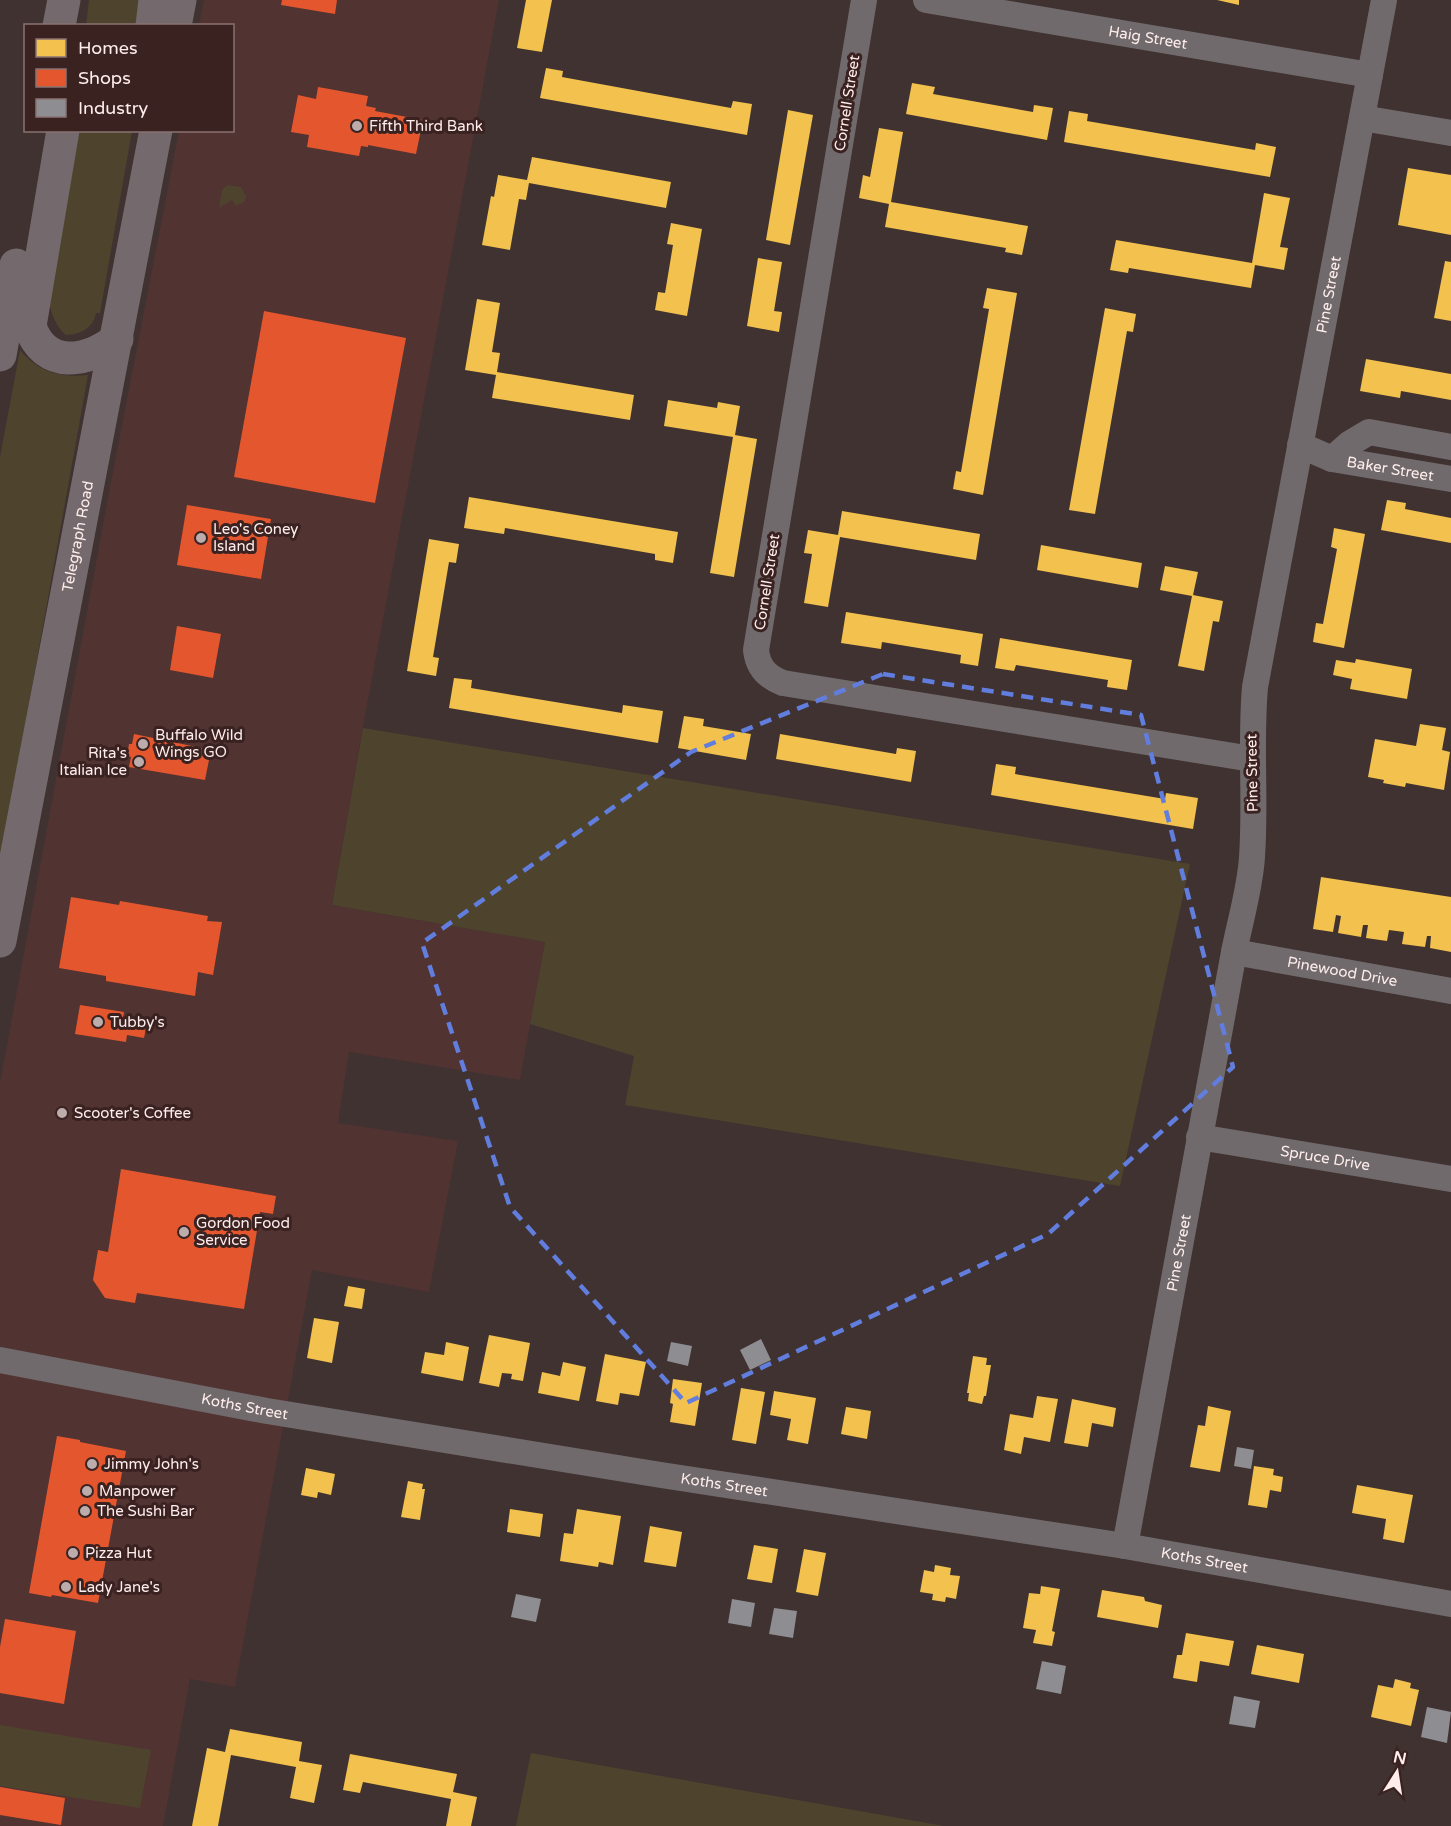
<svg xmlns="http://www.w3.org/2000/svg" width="1451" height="1826" font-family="'Varela Round',sans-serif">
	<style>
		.built { fill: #513332 }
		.green { fill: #4e442d }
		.homes { fill: #f2c14e }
		.shops { fill: #e4572e }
		.industry { fill: #8d8d92 }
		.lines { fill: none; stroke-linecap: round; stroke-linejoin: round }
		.minor { stroke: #706a6c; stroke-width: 26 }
		.major { stroke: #74696c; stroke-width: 33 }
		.marked { fill: none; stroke: #617ede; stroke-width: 4.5; stroke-dasharray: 12 8; stroke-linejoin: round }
		.poi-dot { fill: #bcacab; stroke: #3a2221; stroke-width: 2 }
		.labels { text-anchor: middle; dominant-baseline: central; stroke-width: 6; stroke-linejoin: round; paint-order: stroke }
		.street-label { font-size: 15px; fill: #ffedec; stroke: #3a2221 }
		.poi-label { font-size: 15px; fill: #ffedec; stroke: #3a2221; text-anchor: start }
	</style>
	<rect width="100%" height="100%" fill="#3f3231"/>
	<polygon class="built" points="204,0 499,0 364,721 332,905 545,942 520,1080 349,1052 338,1123 458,1141 429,1292 312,1270 235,1687 190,1679 163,1826 0,1826 0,1083 110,487 179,131 232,130 232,26 199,25"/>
	<g class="green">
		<polygon points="89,0 146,0 143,25 86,26"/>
		<path d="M70,131H132L100,313H96C93,328 82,334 66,335C53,324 50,308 47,292Z"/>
		<polygon points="227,185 241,187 246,196 245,201 236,206 232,200 219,208 222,190"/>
		<path d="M20,350C38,372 60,378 88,375L0,865V457Z"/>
		<polygon points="363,728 1190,864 1120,1186 625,1105 634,1056 530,1024 545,942 332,905"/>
		<polygon points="0,1725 151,1750 140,1808 0,1786"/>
		<polygon points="531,1753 944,1826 516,1826"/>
	</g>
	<g class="homes">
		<polygon points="526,0 552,0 542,52 517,48"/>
		<polygon points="1217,0 1239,0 1239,5"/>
		<polygon points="546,68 563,71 562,77 731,108 733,101 752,104 747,135 540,98"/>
		<polygon points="912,83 935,87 933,94 1033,112 1034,105 1053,108 1047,140 906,114"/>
		<polygon points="788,110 813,115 790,245 766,240"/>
		<polygon points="1069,111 1088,114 1087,121 1255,150 1256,143 1276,147 1270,177 1064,142"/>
		<polygon points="879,128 903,132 891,202 1028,226 1022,255 1005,252 1006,248 885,227 889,204 859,198 863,175 870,177"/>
		<polygon points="532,157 671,182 666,208 529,183 526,200 519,199 510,250 482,245 491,196 494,197 498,175 527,180"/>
		<polygon points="1408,168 1451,175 1451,235 1398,225"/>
		<polygon points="1264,193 1290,198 1280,247 1288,248 1284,270 1255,265 1251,288 1129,268 1128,273 1110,270 1116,240 1252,263"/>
		<polygon points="671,223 702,229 687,316 655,310 658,292 665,293 673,245 667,244"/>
		<polygon points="758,258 782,262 774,311 782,312 779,332 747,326"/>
		<polygon points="1445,261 1451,262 1451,321 1434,318"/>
		<polygon points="987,288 1017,293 983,495 953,489 956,471 961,472 989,309 983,308"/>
		<polygon points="477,299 500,303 492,352 500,353 497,372 634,395 630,420 492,398 496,375 465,370"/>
		<polygon points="1105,308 1136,314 1133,332 1127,331 1095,514 1069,510"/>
		<polygon points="1366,359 1451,374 1451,400 1401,391 1400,398 1360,391"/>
		<polygon points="668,400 717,408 718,402 740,406 735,435 757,439 734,577 710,573 733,437 664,426"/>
		<polygon points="469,497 678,532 673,563 655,560 655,554 505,528 504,534 464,528"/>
		<polygon points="1387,500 1406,503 1405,509 1451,518 1451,543 1381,530"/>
		<polygon points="842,511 980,534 976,560 840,537 828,607 804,603 812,554 804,553 808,530 838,535"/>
		<polygon points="1334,528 1365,534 1344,648 1313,642 1316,623 1323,624 1337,549 1331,547"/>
		<polygon points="429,539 459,544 456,563 449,562 433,657 439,658 436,676 407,671"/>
		<polygon points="1041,545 1142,563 1138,588 1037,570"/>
		<polygon points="1165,566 1198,572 1193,595 1223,601 1219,622 1213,621 1204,671 1178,666 1192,596 1160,590"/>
		<polygon points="846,612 983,634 978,666 960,663 961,655 882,642 881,649 841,643"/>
		<polygon points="1000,638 1132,660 1127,690 1107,687 1108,680 1016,665 1014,671 995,668"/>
		<polygon points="1356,659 1412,669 1407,699 1350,689 1352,679 1333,675 1336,660 1355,663"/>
		<polygon points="454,678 472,680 471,688 622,713 623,705 663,711 658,743 449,708"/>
		<polygon points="684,716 704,719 703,726 751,734 746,760 678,748"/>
		<polygon points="1420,724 1446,728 1442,750 1450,752 1444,790 1406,783 1405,787 1383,783 1384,780 1368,777 1375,739 1416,746"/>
		<polygon points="780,734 896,754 897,748 916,751 911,782 776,759"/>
		<polygon points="996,764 1016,767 1015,774 1165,799 1166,793 1198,798 1193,829 991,795"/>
		<polygon points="1321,877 1451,897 1451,952 1430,948 1431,936 1427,936 1425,947 1402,944 1404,932 1389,930 1387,941 1366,938 1368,925 1363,925 1361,937 1338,933 1341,916 1336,915 1333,932 1313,929"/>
		<polygon points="348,1286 365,1289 362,1309 344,1306"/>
		<polygon points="314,1318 339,1322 332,1363 307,1358"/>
		<polygon points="489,1335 530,1343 523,1381 511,1379 512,1374 502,1373 499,1387 479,1383"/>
		<polygon points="446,1342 469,1347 463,1381 421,1373 425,1352 444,1355"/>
		<polygon points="605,1354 646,1362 639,1396 620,1393 618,1405 596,1401"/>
		<polygon points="973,1356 987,1358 986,1365 991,1365 986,1396 984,1396 982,1404 968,1401 969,1393 967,1393"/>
		<polygon points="563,1362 586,1367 579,1401 538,1393 542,1372 560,1376"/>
		<polygon points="673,1379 702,1383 695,1426 670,1422 673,1404 670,1403"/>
		<polygon points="741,1388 765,1392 756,1444 732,1440"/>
		<polygon points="774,1391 816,1398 808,1444 787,1440 791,1419 770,1415"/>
		<polygon points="1037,1396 1058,1399 1050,1442 1024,1437 1021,1454 1004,1450 1010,1414 1033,1418"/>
		<polygon points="1072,1399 1116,1408 1113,1427 1092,1423 1088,1447 1064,1443"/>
		<polygon points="1208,1406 1231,1411 1220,1472 1190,1467 1198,1425 1205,1426"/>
		<polygon points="846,1407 871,1411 867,1439 841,1434"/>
		<polygon points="1254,1466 1274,1469 1273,1475 1283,1477 1281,1492 1270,1490 1267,1508 1248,1505"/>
		<polygon points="306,1468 335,1474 331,1495 318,1492 317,1498 301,1495"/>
		<polygon points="408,1481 423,1484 422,1489 425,1489 420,1520 401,1517"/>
		<polygon points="1357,1485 1413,1495 1404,1543 1383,1539 1386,1519 1352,1513"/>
		<polygon points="510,1509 543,1514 540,1537 507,1532"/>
		<polygon points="577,1509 621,1516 613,1565 599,1562 598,1567 560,1561 564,1533 573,1534"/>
		<polygon points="650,1526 682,1532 676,1567 644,1562"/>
		<polygon points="754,1545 778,1549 772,1583 747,1579"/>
		<polygon points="804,1549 826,1553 818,1596 796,1592"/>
		<polygon points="935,1565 951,1568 950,1575 960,1576 956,1599 946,1597 945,1602 932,1600 933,1594 920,1592 924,1570 934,1572"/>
		<polygon points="1041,1586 1060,1589 1052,1631 1055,1632 1052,1646 1033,1643 1036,1630 1023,1628 1029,1593 1040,1594"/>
		<polygon points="1102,1590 1144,1597 1145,1601 1162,1605 1158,1628 1097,1617"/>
		<polygon points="1186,1633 1234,1641 1229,1666 1200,1661 1197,1682 1173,1678 1177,1655 1182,1655"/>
		<polygon points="1257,1645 1304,1654 1299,1683 1251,1674"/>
		<polygon points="1395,1679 1411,1683 1410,1688 1419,1690 1411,1726 1371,1717 1378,1685 1393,1688"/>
		<polygon points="230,1729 302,1742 299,1761 322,1765 314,1803 290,1798 296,1767 231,1755 218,1826 192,1826 207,1748 225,1752"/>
		<polygon points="350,1754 457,1774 453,1792 477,1797 471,1826 446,1826 451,1799 363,1782 360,1793 343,1790"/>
	</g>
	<g class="shops">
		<polygon points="282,0 337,0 335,14 281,5"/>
		<polygon points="318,87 368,96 366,106 376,108 375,111 423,120 416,154 368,145 368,147 361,146 359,156 307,147 309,135 291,132 298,95 316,99"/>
		<polygon points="264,311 406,338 375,503 234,477"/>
		<polygon points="187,505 271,519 261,579 177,565"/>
		<polygon points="177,626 221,634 213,678 170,670"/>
		<polygon points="134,734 211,750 205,780 129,767 131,757 127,756 129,744 132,744"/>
		<polygon points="71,897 119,905 120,901 208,916 207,921 222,922 213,975 198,972 195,996 106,981 106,976 59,968"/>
		<polygon points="80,1005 124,1012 123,1019 147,1023 144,1038 127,1035 126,1042 75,1034"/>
		<polygon points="121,1169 276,1196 273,1214 260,1212 244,1309 137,1293 135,1303 105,1298 93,1280 98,1250 108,1252"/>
		<polygon points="57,1436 80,1440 80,1442 126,1451 98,1603 52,1595 51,1597 29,1593"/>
		<polygon points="5,1619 76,1631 64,1704 0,1693 0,1647"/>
		<polygon points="0,1787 65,1798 61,1825 0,1815"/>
	</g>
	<g class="industry">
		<polygon points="761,1339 771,1360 750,1370 740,1350"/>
		<polygon points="671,1342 692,1346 688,1366 667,1361"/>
		<polygon points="1237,1447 1254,1450 1251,1469 1234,1466"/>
		<polygon points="516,1594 541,1599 536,1622 511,1617"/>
		<polygon points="732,1599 755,1603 751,1627 728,1623"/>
		<polygon points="774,1608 797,1611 793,1638 769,1634"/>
		<polygon points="1042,1661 1066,1666 1061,1694 1036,1689"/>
		<polygon points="1234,1696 1260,1701 1255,1728 1229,1724"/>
		<polygon points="1427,1707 1451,1712 1447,1743 1421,1737"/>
	</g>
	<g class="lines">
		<g class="minor">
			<path d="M864,0L756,650C758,668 767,677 783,683L1252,759"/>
			<path id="s1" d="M926,0L1370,75"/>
			<polyline points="1362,118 1451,133"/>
			<path id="s2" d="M1300,445L1332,459L1451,479"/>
			<polyline points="1332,459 1349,444 1369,432 1451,447"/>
			<path id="s3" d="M1234,952L1451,991"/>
			<path id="s4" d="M1199,1137L1451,1179"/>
			<path id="s5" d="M0,1360L267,1411L661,1475L1125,1546L1451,1604"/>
			<path id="s6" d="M1125,1546L1234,952C1240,921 1250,889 1252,857C1256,801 1250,744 1255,687L1384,0"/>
		</g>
		<g class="major">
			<polyline points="59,26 64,0"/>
			<polyline points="152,26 155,0"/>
			<polyline points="175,26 180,0"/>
			<path d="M63,130L30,326C44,370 88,363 117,339"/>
			<polyline points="0,355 16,265"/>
			<path id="s7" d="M0,941L156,130"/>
		</g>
	</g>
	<path class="marked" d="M883,674L1141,715L1233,1067L1048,1234L686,1403L510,1207L422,943L691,752Z"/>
	<g class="poi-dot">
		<circle cx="357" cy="126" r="6"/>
		<circle cx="201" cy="538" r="6"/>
		<circle cx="143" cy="744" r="6"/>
		<circle cx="139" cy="762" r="6"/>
		<circle cx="98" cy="1022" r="6"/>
		<circle cx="62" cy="1113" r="6"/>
		<circle cx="184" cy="1232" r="6"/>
		<circle cx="92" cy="1464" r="6"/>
		<circle cx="87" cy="1491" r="6"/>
		<circle cx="85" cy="1511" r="6"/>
		<circle cx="73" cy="1553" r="6"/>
		<circle cx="66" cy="1587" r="6"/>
	</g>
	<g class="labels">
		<g class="street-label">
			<text stroke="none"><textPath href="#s1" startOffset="225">Haig Street</textPath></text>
			<text transform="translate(847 103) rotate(-81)">Cornell Street</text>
			<text stroke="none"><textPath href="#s6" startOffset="1270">Pine Street</textPath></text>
			<text stroke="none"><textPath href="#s2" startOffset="94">Baker Street</textPath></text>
			<text stroke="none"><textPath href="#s7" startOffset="412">Telegraph Road</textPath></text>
			<text transform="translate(767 582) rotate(-81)">Cornell Street</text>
			<text transform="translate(1252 773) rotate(-91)">Pine Street</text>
			<text stroke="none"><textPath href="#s3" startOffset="110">Pinewood Drive</textPath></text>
			<text stroke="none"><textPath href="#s4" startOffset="128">Spruce Drive</textPath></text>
			<text stroke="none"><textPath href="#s6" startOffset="298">Pine Street</textPath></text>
			<text stroke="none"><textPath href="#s5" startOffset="249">Koths Street</textPath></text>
			<text stroke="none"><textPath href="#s5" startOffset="735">Koths Street</textPath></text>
			<text stroke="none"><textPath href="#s5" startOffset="1221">Koths Street</textPath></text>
		</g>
		<g class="poi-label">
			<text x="369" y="126">Fifth Third Bank</text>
			<text x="213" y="529">Leo's Coney<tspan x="213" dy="17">Island</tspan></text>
			<text x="155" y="735">Buffalo Wild<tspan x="155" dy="17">Wings GO</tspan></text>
			<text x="127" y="753" text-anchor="end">Rita's<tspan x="127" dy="17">Italian Ice</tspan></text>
			<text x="110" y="1022">Tubby's</text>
			<text x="74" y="1113">Scooter's Coffee</text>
			<text x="196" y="1223">Gordon Food<tspan x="196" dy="17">Service</tspan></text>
			<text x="104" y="1464">Jimmy John's</text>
			<text x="99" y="1491">Manpower</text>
			<text x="97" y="1511">The Sushi Bar</text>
			<text x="85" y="1553">Pizza Hut</text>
			<text x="78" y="1587">Lady Jane's</text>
		</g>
	</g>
	<rect x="24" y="24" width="210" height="108" fill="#3a2221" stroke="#897372" stroke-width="1.5"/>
	<rect x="36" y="39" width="30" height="18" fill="#f2c14e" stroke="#897372" stroke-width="1.5"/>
	<text x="78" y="54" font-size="18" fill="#ffedec">Homes</text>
	<rect x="36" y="69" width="30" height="18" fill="#e4572e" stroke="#897372" stroke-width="1.5"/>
	<text x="78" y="84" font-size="18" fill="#ffedec">Shops</text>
	<rect x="36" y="99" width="30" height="18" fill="#8d8d92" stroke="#897372" stroke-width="1.5"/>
	<text x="78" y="114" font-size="18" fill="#ffedec">Industry</text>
	<g transform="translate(1397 1772) rotate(12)" stroke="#3a2221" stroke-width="4.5" paint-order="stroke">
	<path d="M0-4.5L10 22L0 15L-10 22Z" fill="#ffedec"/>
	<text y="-9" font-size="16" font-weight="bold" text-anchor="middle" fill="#ffedec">N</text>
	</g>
</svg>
